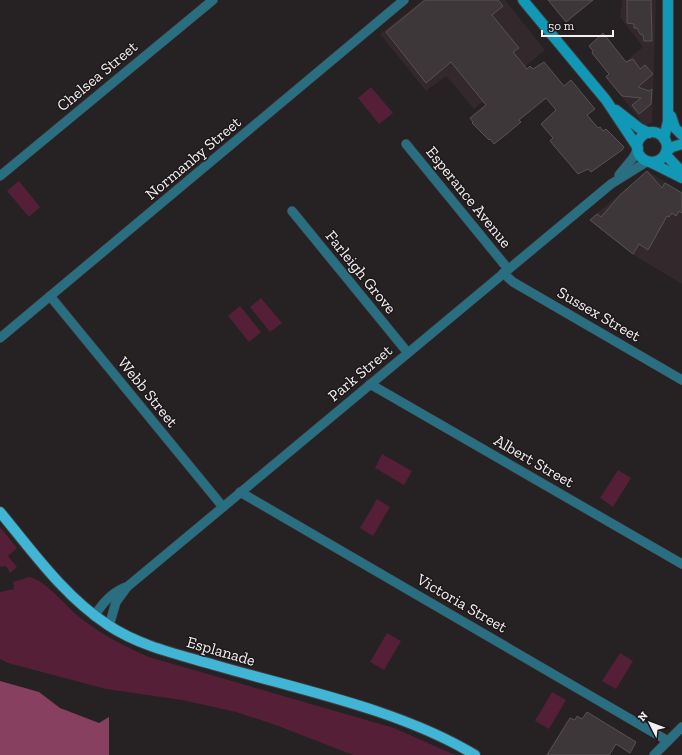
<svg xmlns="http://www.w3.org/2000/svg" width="682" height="755" font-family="'Zilla Slab',serif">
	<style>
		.built { fill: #33282c }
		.green { fill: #541f37 }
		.water { fill: #87405f }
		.building { fill: #3d3739; stroke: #585254 }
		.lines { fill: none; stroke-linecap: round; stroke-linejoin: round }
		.street-casing { stroke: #433e40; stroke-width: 10 }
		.secondary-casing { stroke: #433e40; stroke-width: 12 }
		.primary-casing { stroke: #433e40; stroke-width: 12 }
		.street { stroke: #296e81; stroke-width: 9 }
		.secondary { stroke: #1198b7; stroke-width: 10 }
		.primary { stroke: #41b5d5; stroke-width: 10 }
		.labels { text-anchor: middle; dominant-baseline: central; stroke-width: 3; stroke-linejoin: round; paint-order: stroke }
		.street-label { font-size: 16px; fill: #f4f0f2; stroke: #1d1819 }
	</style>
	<rect width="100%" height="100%" fill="#262123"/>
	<g class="built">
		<polygon points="423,0 505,0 545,50 474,109 446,76 426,91 380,34"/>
		<polygon points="622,0 656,0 652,123 645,126 606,77 643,47 620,17"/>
		<polygon points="647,171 682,192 682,284 632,254 589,220"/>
	</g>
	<g class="green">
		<polygon points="371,87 393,113 379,124 358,98"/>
		<polygon points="19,181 40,207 29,217 7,191"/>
		<polygon points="261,298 282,323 270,332 250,307"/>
		<polygon points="240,306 261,332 249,342 228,316"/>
		<polygon points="382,454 412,471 404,485 375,468"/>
		<polygon points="618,470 631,478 613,507 600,498"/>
		<polygon points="377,499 390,507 373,536 360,528"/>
		<polygon points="0,527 17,548 8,556 17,567 10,573 6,566 0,567"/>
		<path d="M29,577C46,580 67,608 82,619C102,635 126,647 149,657L394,728L455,755H353L273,724L236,712L182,700L106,689L8,663L0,659V592L14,589L13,582Z"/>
		<polygon points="387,633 401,641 384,670 370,662"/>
		<polygon points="620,653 633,661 616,689 602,681"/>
		<polygon points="552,692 566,700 549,729 535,721"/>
	</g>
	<polygon class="water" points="0,681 39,692 60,708 99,723 109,717 109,755 0,755"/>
	<g class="building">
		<polygon points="425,0 498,0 503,6 492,15 519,48 513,52 527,69 530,66 533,69 544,62 564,86 571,80 595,109 587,115 598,128 600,127 603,131 606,129 624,147 622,150 591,172 588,169 578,174 550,141 553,138 541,124 556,110 546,98 519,120 521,122 508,133 494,144 490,139 489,140 472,123 473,122 470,118 486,105 451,62 426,83 386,32"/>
		<polygon points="548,0 593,0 566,22"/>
		<polygon points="627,0 651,0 652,41 644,41 643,35 640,34 637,28 634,28 634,24 627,23"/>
		<polygon points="603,33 626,62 633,59 640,69 645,65 653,74 638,87 649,91 652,89 651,104 639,114 632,105 641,98 622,96 606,77 609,74 592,53 593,51 589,46"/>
		<polygon points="647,171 662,188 665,183 682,193 682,213 679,211 676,216 672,213 669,217 667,216 648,250 639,244 633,254 590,220 597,214 601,217 620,195"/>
		<polygon points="587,712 636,742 630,753 616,744 609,755 547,755 570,718 575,720 577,716 582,719"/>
	</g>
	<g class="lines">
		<g class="street-casing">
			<g id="street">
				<polyline points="406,144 508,269"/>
				<polyline points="619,175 633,158 638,149"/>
				<polyline points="0,176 213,0"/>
				<polyline points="292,211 408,353"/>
				<polyline points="503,273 513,282 682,380"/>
				<polyline points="50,296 223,507"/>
				<polyline points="0,338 404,0"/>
				<polyline points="370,384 682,564"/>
				<polyline points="240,492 668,741"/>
				<path d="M94,616C103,603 111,593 126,587"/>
				<polyline points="109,626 116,602 127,587 611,184 648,161"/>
				<polyline points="654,755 682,727"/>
			</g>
		</g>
		<g class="secondary-casing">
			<g id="secondary">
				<polyline points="523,0 606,100 638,148"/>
				<polyline points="616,110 639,128 649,133"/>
				<polyline points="671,116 675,128 682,135"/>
				<circle cx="652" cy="147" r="15"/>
				<polyline points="664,139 668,121 668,0"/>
				<polyline points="666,152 672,147 682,144"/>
				<polyline points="665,154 682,172"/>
				<polyline points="650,162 682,178"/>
			</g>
		</g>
		<g class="primary-casing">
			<path id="primary" d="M0,512C33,552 64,596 108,625C141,647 181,655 218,666C301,690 401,710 475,755"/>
		</g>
		<use href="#street" class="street"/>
		<use href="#secondary" class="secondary"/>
		<use href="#primary" class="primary"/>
	</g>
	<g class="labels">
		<g class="street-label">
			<text transform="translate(97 76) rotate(-40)">Chelsea Street</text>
			<text transform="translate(193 158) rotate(-40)">Normanby Street</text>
			<text transform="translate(469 197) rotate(51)">Esperance Avenue</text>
			<text transform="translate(361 272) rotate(51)">Farleigh Grove</text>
			<text transform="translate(599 314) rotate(30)">Sussex Street</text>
			<text transform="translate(360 373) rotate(-40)">Park Street</text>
			<text transform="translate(148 392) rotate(51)">Webb Street</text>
			<text transform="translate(534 461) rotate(30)">Albert Street</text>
			<text transform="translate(462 603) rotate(30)">Victoria Street</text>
			<text transform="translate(221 651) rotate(16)">Esplanade</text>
		</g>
	</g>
	<g transform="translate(650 723) rotate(312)" stroke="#1d1819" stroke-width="3" paint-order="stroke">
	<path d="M0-3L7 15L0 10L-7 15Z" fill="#f4f0f2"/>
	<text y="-6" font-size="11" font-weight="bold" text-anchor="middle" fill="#f4f0f2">N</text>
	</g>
	<path d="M542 30v6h71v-6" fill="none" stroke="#f4f0f2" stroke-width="2"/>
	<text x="548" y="30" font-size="12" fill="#f4f0f2" stroke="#1d1819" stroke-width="3" paint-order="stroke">50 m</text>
</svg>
